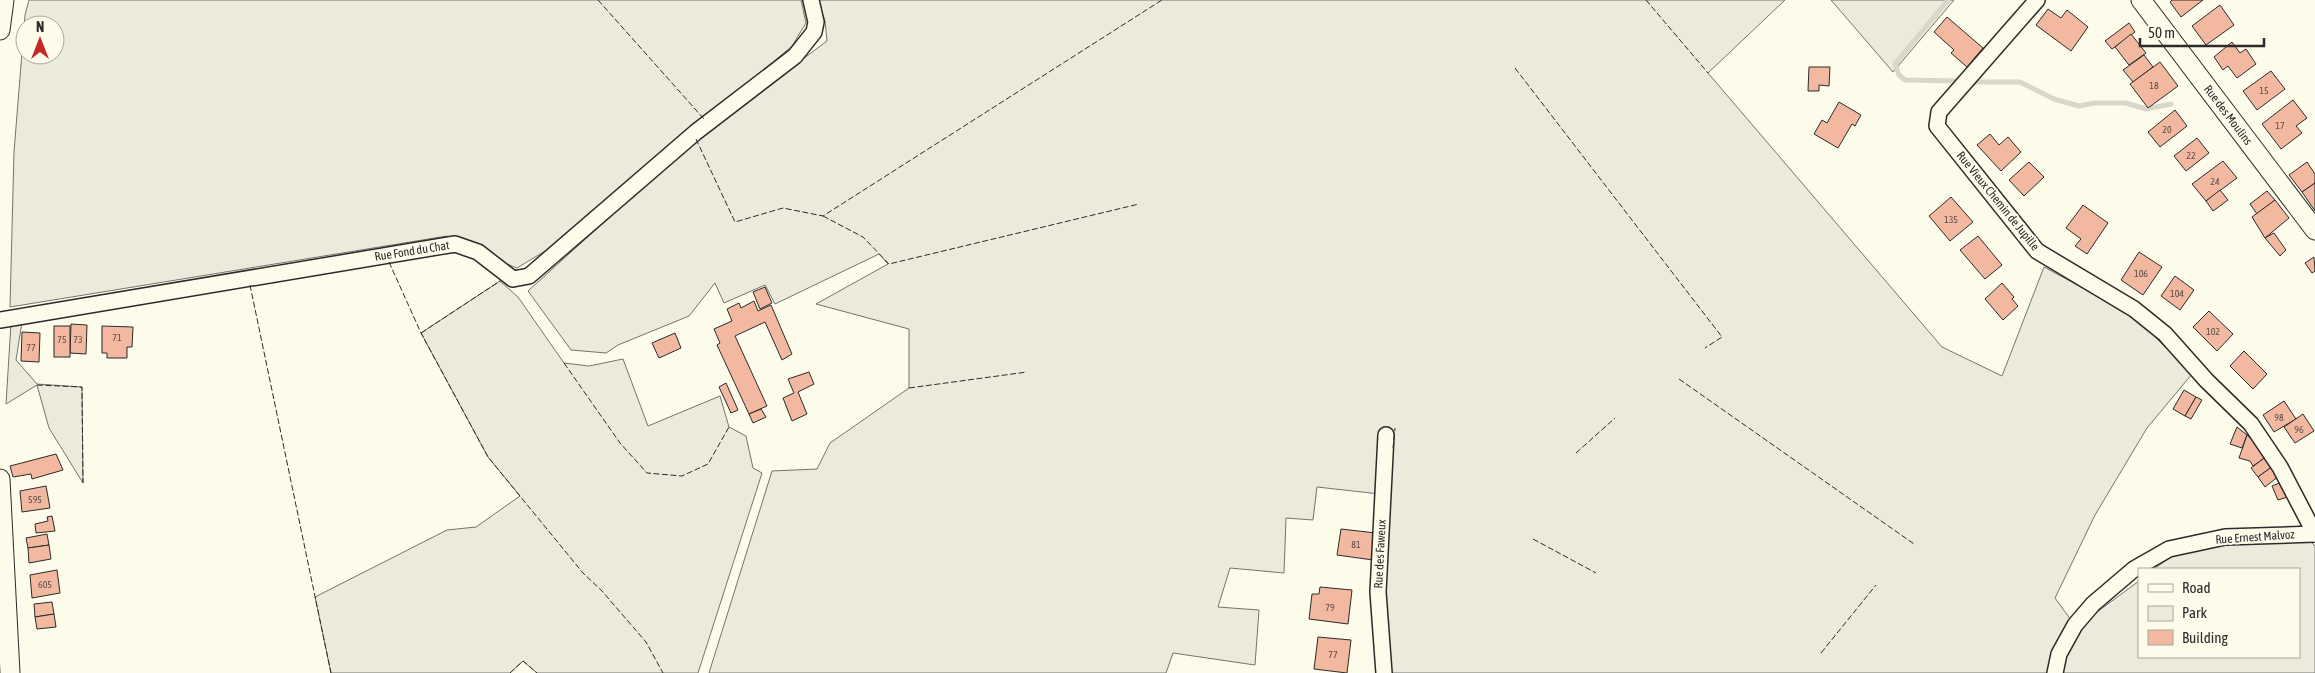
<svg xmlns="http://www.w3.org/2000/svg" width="2315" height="673" font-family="'Asap Condensed',sans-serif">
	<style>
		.green { fill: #ecebdb; stroke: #74746e; fill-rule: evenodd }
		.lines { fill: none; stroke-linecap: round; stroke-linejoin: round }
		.stream { stroke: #d8d7c9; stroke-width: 5 }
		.building { fill: #f2b8a0; stroke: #2b2b2b }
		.minor-casing { stroke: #2b2b2b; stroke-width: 18 }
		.tertiary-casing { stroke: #2b2b2b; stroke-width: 21 }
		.minor { stroke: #fdfbea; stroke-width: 15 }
		.tertiary { stroke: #fdfbea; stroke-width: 19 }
		.fence { stroke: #2b2b2b; stroke-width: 1; stroke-dasharray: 6 2.5; stroke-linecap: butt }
		.labels { text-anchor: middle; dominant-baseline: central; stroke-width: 4; stroke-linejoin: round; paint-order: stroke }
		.number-label { font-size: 10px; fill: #5d4e48 }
		.street-label { font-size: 12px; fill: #2b2b2b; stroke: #fdfbea }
	</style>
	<rect width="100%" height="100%" fill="#fdfbea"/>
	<g class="green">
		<path d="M29,0H801L806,23L792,46L560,242L517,268L502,262L477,245L447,236L10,307L14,152L25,15ZM25,25H55V55H25Z"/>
		<polygon points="818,0 1785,0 1708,73 1942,347 2002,376 2044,267 2133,315 2192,374 2147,428 2095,515 2055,598 2071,620 2050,658 2048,673 1387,673 1384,648 1389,495 1317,487 1313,520 1286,518 1284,573 1230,568 1218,607 1259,610 1255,665 1173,653 1166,673 709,673 772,471 817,469 830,443 909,388 909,329 816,304 888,264 879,254 775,304 765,285 724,303 715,283 689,316 618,345 606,353 571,350 528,291 696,139 827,41 825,21"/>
		<polygon points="1831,0 1954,0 1893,72"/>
		<polygon points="500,281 518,297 564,363 589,366 623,359 648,426 720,396 729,427 746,436 753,468 762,473 698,673 537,673 523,661 510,673 331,673 315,597 447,530 476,527 520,496 488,457 421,333"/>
		<polygon points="22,322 16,360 37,384 82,387 83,483 49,428 37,385 6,404 11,323"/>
		<polygon points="2309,540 2315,546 2315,673 2060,673 2070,643 2093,615 2139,581 2139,657 2299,657 2299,569 2154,569 2172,556 2233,541"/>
	</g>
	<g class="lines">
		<g class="stream">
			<polyline points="1948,0 1895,64 1899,75 1905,80 1962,81"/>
			<polyline points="1971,82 2020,82 2054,99 2079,106 2094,103 2126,103 2146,109 2171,104"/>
		</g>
	</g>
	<g class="building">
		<polygon points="2172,0 2203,0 2181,17 2170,2"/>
		<polygon points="2220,5 2234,25 2206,45 2192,26"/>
		<polygon points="2048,9 2061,18 2067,10 2088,27 2071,51 2036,25"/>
		<polygon points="1947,17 1983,48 1967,67 1951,53 1954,50 1934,32"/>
		<polygon points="2129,23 2135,32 2112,49 2105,41"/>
		<polygon points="2131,34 2146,53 2129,65 2115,47"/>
		<polygon points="2232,42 2240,53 2246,49 2256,64 2237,78 2228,66 2223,70 2214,57"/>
		<polygon points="2144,55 2153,67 2133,82 2123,70"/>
		<polygon points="2160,62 2178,86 2148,108 2130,84"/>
		<polygon points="1809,67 1830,67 1829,86 1819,85 1819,91 1808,91"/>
		<polygon points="2271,71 2285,89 2257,110 2243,91"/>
		<polygon points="2293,100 2307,118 2296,126 2302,133 2281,149 2262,124"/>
		<polygon points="1839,102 1861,115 1855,126 1852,124 1838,148 1814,134 1822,120 1827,123"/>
		<polygon points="2175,110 2187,126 2160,147 2148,132"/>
		<polygon points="1990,134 1999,145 2008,137 2021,152 2001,171 1977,145"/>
		<polygon points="2197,138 2209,153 2186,171 2174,156"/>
		<polygon points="2223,161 2237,178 2206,201 2192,184"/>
		<polygon points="2029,162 2044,177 2024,196 2009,180"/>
		<polygon points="2307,162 2315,174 2315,183 2302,192 2289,175"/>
		<polygon points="2315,183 2315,211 2302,192"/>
		<polygon points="2220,190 2228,200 2213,211 2206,201"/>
		<polygon points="2267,191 2275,200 2257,214 2250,204"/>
		<polygon points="1951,197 1973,222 1950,241 1929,216"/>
		<polygon points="2275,200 2289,218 2265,238 2252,217"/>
		<polygon points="2083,205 2108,223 2087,254 2075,246 2081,239 2066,228"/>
		<polygon points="2274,233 2286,250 2280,256 2265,238"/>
		<polygon points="1978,236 2002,265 1985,279 1960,250"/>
		<polygon points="2139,252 2162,267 2143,295 2121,280"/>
		<polygon points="2314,257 2315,271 2312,273 2305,263"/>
		<polygon points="2175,276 2194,290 2180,310 2161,296"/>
		<polygon points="2002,283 2014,297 2012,299 2018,306 2003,320 1985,299"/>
		<polygon points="765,287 772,303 760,309 753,292"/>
		<polygon points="754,301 758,311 771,305 792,354 782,360 765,322 735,336 767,406 749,414 717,345 720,343 714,329 732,321 727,309 739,303 741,308"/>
		<polygon points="2209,311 2233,334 2217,351 2193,327"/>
		<polygon points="71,324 87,325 86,354 70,353"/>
		<rect x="54" y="326" width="16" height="31"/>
		<polygon points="102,326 133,327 132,347 127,347 127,358 107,358 107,353 102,353"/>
		<polygon points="22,332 40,333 39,362 21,361"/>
		<polygon points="675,333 681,348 659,358 652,343"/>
		<polygon points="2244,351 2267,374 2253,389 2230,366"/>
		<polygon points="809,372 814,384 798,392 807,414 792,421 783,398 794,393 788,379"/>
		<polygon points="726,383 738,410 731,413 719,387"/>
		<polygon points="2184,390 2196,397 2185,416 2173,409"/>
		<polygon points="2196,397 2202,400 2191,419 2185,416"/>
		<polygon points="2284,401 2296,419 2274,432 2263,415"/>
		<polygon points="761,409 766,417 753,423 749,414"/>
		<polygon points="2303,414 2314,431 2295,443 2284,427"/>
		<polygon points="2237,427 2247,435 2242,448 2230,444"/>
		<polygon points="2247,435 2263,448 2267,456 2253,466 2250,461 2239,458"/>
		<polygon points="56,454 63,470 32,479 31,474 13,477 10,466"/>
		<polygon points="2267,456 2273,466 2258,477 2251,468"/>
		<polygon points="2273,466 2279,476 2265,487 2258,477"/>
		<polygon points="2282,482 2288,497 2278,500 2272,486"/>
		<polygon points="46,486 50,508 22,512 20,491"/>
		<polygon points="52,516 55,531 36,533 35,524 48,521 47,517"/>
		<polygon points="1341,529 1376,533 1373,560 1337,555"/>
		<polygon points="47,534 49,545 28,548 26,538"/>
		<polygon points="49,545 51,559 29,563 28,548"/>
		<polygon points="57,570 60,593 32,598 30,575"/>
		<polygon points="1320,587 1352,590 1348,624 1309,619 1312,594 1319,594"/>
		<polygon points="52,602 54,614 35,617 34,604"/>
		<polygon points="54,614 56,627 37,629 35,617"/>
		<polygon points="1318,637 1351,640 1347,673 1314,669"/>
	</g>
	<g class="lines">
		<g class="minor-casing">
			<g id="minor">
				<polyline points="2037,0 1939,112 1937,126 2037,251 2134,309 2165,334 2206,380 2251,424 2280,467 2315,534"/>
				<polyline points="0,320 455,244 478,252 513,279 529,276 696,132 795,56 814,32 816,22 811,0"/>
				<polyline points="1384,673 1378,592 1386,435"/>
				<polyline points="2055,673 2059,654 2075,625 2093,604 2134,569 2169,549 2225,537 2315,534"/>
			</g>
		</g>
		<g class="tertiary-casing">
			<g id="tertiary">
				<polyline points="2141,0 2315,230"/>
				<polyline points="0,30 4,0"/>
				<polyline points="0,479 10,673"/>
			</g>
		</g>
		<use href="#minor" class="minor"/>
		<use href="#tertiary" class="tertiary"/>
		<g class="fence">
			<polyline points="598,0 704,119"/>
			<polyline points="1646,0 1708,73"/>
			<polyline points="1515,68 1722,337 1705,348"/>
			<polyline points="696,139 735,222 783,208 823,216 1162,0"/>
			<polyline points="823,216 863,237 889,264 1139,204"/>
			<polyline points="389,262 421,333 488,457 583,573 602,591 646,642 663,673"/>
			<polyline points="250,285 331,673"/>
			<polyline points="421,333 500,281"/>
			<polyline points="564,363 620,443 647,473 682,476 708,464 729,427"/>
			<polyline points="1679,379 1914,544"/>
			<polyline points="37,385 82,387 83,483"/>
			<polyline points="909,388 1027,372"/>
			<polyline points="1393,448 1395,428"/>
			<polyline points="1576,453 1615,418"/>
			<polyline points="1533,539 1596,573"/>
			<polyline points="1821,653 1876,585"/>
			<polyline points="510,673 523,661 537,673"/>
		</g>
	</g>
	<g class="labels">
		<g class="number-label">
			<text x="2154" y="85">18</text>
			<text x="2264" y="90">15</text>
			<text x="2280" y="125">17</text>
			<text x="2167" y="129">20</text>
			<text x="2191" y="155">22</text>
			<text x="2215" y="181">24</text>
			<text x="1951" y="219">135</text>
			<text x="2141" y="273">106</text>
			<text x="2177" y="293">104</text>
			<text x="2213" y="331">102</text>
			<text x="117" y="337">71</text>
			<text x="62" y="339">75</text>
			<text x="78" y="339">73</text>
			<text x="31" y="347">77</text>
			<text x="2279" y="417">98</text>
			<text x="2299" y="429">96</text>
			<text x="35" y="499">595</text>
			<text x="1356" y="544">81</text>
			<text x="45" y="584">605</text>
			<text x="1330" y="607">79</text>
			<text x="1333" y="654">77</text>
		</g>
		<g class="street-label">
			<text transform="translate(2228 115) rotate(53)">Rue des Moulins</text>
			<text transform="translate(1998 201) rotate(51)">Rue Vieux Chemin de Jupille</text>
			<text transform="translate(412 251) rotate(-9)">Rue Fond du Chat</text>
			<text transform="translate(2255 537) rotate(-4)">Rue Ernest Malvoz</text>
			<text transform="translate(1380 554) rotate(-87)">Rue des Faweux</text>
		</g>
	</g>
	<rect x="2138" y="568" width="162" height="90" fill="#fdfbea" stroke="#a9a89e"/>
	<rect x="2148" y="584" width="25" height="8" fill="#fdfbea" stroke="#a9a89e"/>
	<text x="2182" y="593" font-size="15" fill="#2b2b2b">Road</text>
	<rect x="2148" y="606" width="25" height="15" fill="#ecebdb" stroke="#a9a89e"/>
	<text x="2182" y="618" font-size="15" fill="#2b2b2b">Park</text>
	<rect x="2148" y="630" width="25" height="15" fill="#f2b8a0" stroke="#a9a89e"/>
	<text x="2182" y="643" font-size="15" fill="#2b2b2b">Building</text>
	<g transform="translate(40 40)"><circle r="24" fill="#fdfbea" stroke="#a9a89e"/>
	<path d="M0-4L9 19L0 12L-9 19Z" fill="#c62828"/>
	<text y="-8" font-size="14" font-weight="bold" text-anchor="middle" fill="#2b2b2b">N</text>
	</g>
	<path d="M2140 38v8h124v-8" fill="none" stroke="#2b2b2b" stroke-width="2.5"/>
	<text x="2148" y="38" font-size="15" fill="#2b2b2b" stroke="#fdfbea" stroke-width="4" paint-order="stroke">50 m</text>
</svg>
